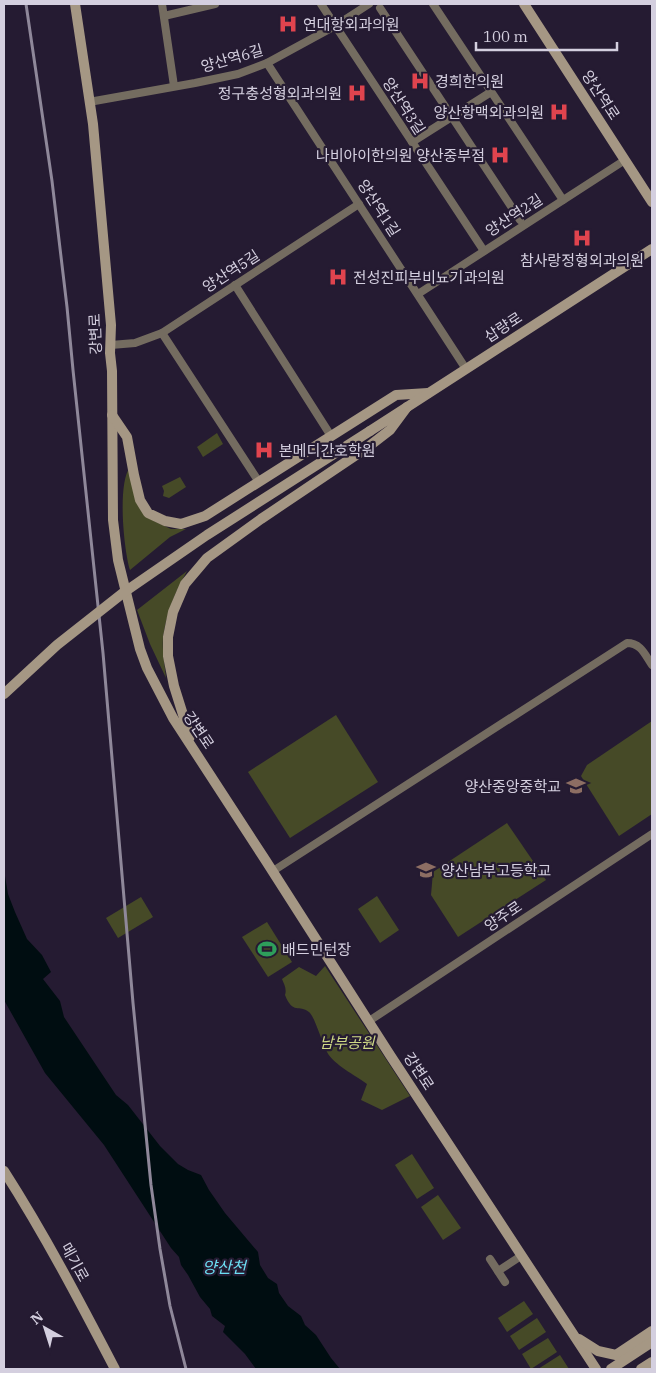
<svg xmlns="http://www.w3.org/2000/svg" width="656" height="1373" font-family="'IBM Plex Serif','Noto Sans KR',serif">
	<style>
		.green { fill: #464a27 }
		.water { fill: #000d11 }
		.lines { fill: none; stroke-linecap: round; stroke-linejoin: round }
		.street { stroke: #746c60; stroke-width: 8 }
		.secondary { stroke: #a59784; stroke-width: 10 }
		.rail { stroke: #8f889a; stroke-width: 3 }
		.secondary-bridge { stroke: #a59784; stroke-width: 10 }
		.labels { text-anchor: middle; dominant-baseline: central; stroke-width: 4.5; stroke-linejoin: round; paint-order: stroke }
		.poi-label { font-size: 15px; fill: #d4cfdf; stroke: #251b32; text-anchor: start }
		.street-label { font-size: 15px; fill: #d4cfdf; stroke: #251b32 }
		.park-label { font-size: 15px; font-style: italic; fill: #cfd985; stroke: #251b32 }
		.water-label { font-size: 16px; font-style: italic; fill: #6cdef3; stroke: #251b32 }
	</style>
	<rect width="100%" height="100%" fill="#251b32"/>
	<g class="green">
		<polygon points="217,433 223,444 203,457 197,447"/>
		<path d="M130,467L154,521L171,529H186L170,537L130,570C124,551 117,484 130,467Z"/>
		<polygon points="180,477 186,487 169,498 163,496 164,491 162,486"/>
		<path d="M187,571C175,592 166,614 163,638C162,651 165,666 166,678L150,644L137,610Z"/>
		<polygon points="336,715 378,782 290,838 248,772"/>
		<polygon points="652,721 652,814 619,836 581,776 587,765"/>
		<polygon points="507,823 546,880 458,937 431,895 433,872"/>
		<polygon points="377,896 399,930 380,943 358,909"/>
		<polygon points="141,897 153,917 118,938 106,918"/>
		<polygon points="267,922 292,962 268,977 242,937"/>
		<path d="M325,966L410,1096L382,1110L361,1100L367,1084C355,1075 334,1065 327,1052C322,1043 315,1017 309,1012C299,1004 293,1015 285,995C287,989 284,984 282,979L299,967L316,976Z"/>
		<polygon points="412,1154 434,1188 417,1199 395,1165"/>
		<polygon points="438,1195 461,1228 443,1240 421,1207"/>
		<polygon points="524,1301 533,1314 507,1332 498,1318"/>
		<polygon points="537,1318 546,1332 519,1350 510,1336"/>
		<polygon points="548,1338 557,1352 531,1369 522,1354"/>
		<polygon points="560,1355 569,1369 538,1369"/>
	</g>
	<polygon class="water" points="4,870 8,894 15,912 27,939 42,955 51,972 43,979 60,1001 64,1017 116,1095 128,1105 160,1146 178,1164 188,1170 201,1175 209,1190 225,1213 258,1252 260,1265 268,1278 277,1284 279,1293 288,1306 301,1316 305,1325 316,1335 331,1358 340,1369 256,1369 245,1354 223,1332 225,1326 212,1316 210,1309 200,1297 188,1275 181,1265 179,1257 171,1248 104,1145 45,1073 4,1000"/>
	<g class="lines">
		<g class="street">
			<polyline points="162,4 174,86"/>
			<polyline points="321,4 484,251"/>
			<polyline points="433,4 563,200"/>
			<polyline points="380,8 520,220"/>
			<polyline points="164,16 215,4"/>
			<polyline points="267,63 466,369"/>
			<polyline points="89,102 195,83 238,74 267,63 335,26 369,4"/>
			<polyline points="412,142 491,92"/>
			<polyline points="235,285 331,436"/>
			<polyline points="418,294 625,160"/>
			<polyline points="162,333 259,482"/>
			<polyline points="111,345 135,343 162,333 359,204"/>
			<path d="M273,871L627,643C641,643 645,655 652,665"/>
			<polyline points="369,1021 652,834"/>
			<polyline points="490,1259 505,1282"/>
			<polyline points="498,1271 521,1256"/>
		</g>
		<g class="secondary">
			<polyline points="75,4 93,124 111,325 110,353 112,371 113,520 118,560 140,649 147,668 173,718 266,861 390,1055 596,1369"/>
			<polyline points="524,4 652,202"/>
			<polyline points="112,415 127,437 134,475 140,500 148,513 165,521 181,524 205,516 396,395 428,393"/>
			<polyline points="370,431 652,249"/>
			<polyline points="190,737 174,686 168,656 168,637 173,612 185,584 207,558 261,519 368,447 390,430 407,407"/>
			<path d="M4,1171C45,1235 80,1302 115,1369"/>
			<polyline points="579,1339 598,1351 616,1355 652,1331"/>
			<polyline points="611,1369 652,1342"/>
			<polyline points="641,1369 652,1362"/>
		</g>
		<polyline class="rail" points="26,4 52,181 67,307 73,370 103,653 133,1003 151,1185 160,1249 170,1306 186,1369"/>
		<polyline class="secondary-bridge" points="4,694 57,645 123,593 207,535 370,431"/>
	</g>
	<defs>
		<g id="hospital-bare" transform="scale(1.5)"><path d="M-5-5h3v3.5h4V-5h3V5h-3V1.5h-4V5h-3Z" fill="#e0444e" stroke="#251b32" stroke-width="2.5" paint-order="stroke"/></g>
		<g id="school-bare" transform="scale(1.5)"><path d="M0-5L7-2L0 1L-7-2ZM-4 1L0 2.5L4 1V4Q0 6-4 4Z" fill="#8d6e63" stroke="#251b32" stroke-width="2.5" paint-order="stroke"/></g>
		<g id="stadium-bare" transform="scale(1.5)"><path d="M0-5a6.5 5 0 1 0 0 10a6.5 5 0 1 0 0-10ZM-3.5-1.8h7v3.6h-7Z" fill="#2e9e5b" stroke="#251b32" stroke-width="2.5" paint-order="stroke"/></g>
	</defs>
	<g fill-rule="evenodd">
		<use href="#hospital-bare" x="288" y="24"/>
		<use href="#hospital-bare" x="420" y="81"/>
		<use href="#hospital-bare" x="357" y="93"/>
		<use href="#hospital-bare" x="559" y="112"/>
		<use href="#hospital-bare" x="500" y="155"/>
		<use href="#hospital-bare" x="582" y="238"/>
		<use href="#hospital-bare" x="338" y="277"/>
		<use href="#hospital-bare" x="264" y="450"/>
		<use href="#school-bare" x="576" y="786"/>
		<use href="#school-bare" x="426" y="870"/>
		<use href="#stadium-bare" x="267" y="949"/>
	</g>
	<g class="labels">
		<g class="poi-label">
			<text x="303" y="24">연대항외과의원</text>
			<text x="435" y="81">경희한의원</text>
			<text x="342" y="93" text-anchor="end">정구충성형외과의원</text>
			<text x="544" y="112" text-anchor="end">양산항맥외과의원</text>
			<text x="485" y="155" text-anchor="end">나비아이한의원 양산중부점</text>
			<text x="582" y="260" text-anchor="middle">참사랑정형외과의원</text>
			<text x="353" y="277">전성진피부비뇨기과의원</text>
			<text x="279" y="450">본메디간호학원</text>
			<text x="561" y="786" text-anchor="end">양산중앙중학교</text>
			<text x="441" y="870">양산남부고등학교</text>
			<text x="282" y="949">배드민턴장</text>
		</g>
		<g class="street-label">
			<text transform="translate(232 58) rotate(-16)">양산역6길</text>
			<text transform="translate(601 95) rotate(57)">양산역로</text>
			<text transform="translate(404 106) rotate(57)">양산역3길</text>
			<text transform="translate(379 208) rotate(57)">양산역1길</text>
			<text transform="translate(514 215) rotate(-33)">양산역2길</text>
			<text transform="translate(231 271) rotate(-33)">양산역5길</text>
			<text transform="translate(503 327) rotate(-33)">삽량로</text>
			<text transform="translate(95 334) rotate(-92)">강변로</text>
			<text transform="translate(199 730) rotate(56)">강변로</text>
			<text transform="translate(503 916) rotate(-34)">양주로</text>
			<text transform="translate(419 1071) rotate(57)">강변로</text>
			<text transform="translate(75 1262) rotate(61)">메기로</text>
		</g>
		<g class="park-label">
			<text x="347" y="1042">남부공원</text>
		</g>
		<g class="water-label">
			<text x="224" y="1267">양산천</text>
		</g>
	</g>
	<rect width="656" height="1373" fill="none" stroke="#d4cfdf" stroke-width="10"/>
	<g transform="translate(45 1328) rotate(321)" stroke="#251b32" stroke-width="4" paint-order="stroke">
	<path d="M0-4L9 19L0 12L-9 19Z" fill="#d4cfdf"/>
	<text y="-8" font-size="14" font-weight="bold" text-anchor="middle" fill="#d4cfdf">N</text>
	</g>
	<path d="M476 42v8h141v-8" fill="none" stroke="#d4cfdf" stroke-width="2.5"/>
	<text x="483" y="42" font-size="15" fill="#d4cfdf" stroke="#251b32" stroke-width="4" paint-order="stroke">100 m</text>
</svg>
